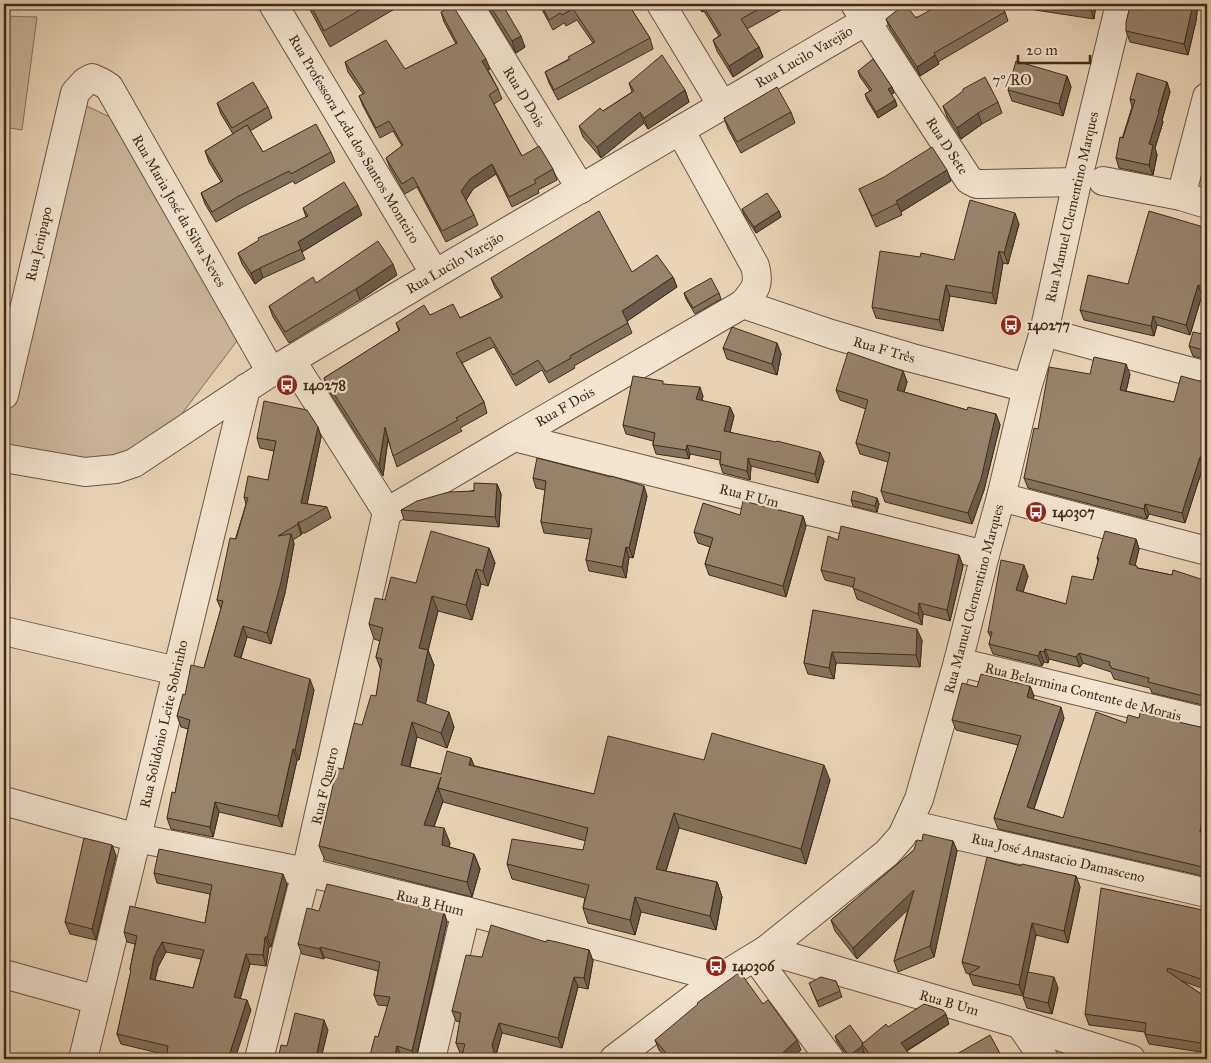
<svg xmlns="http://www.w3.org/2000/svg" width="1211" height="1063" font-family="'IM FELL Great Primer',serif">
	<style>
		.green { fill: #ccb89c; stroke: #86725c }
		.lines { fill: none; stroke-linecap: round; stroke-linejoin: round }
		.minor-casing { stroke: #6a5742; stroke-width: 30 }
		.minor { stroke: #f1e4d0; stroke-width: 28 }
		.wall { fill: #82725d; stroke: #3f2d1b; fill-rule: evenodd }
		.shaded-wall { fill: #6a5c4c; stroke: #3f2d1b }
		.building { fill: #97846c; stroke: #3f2d1b; fill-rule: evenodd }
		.labels { text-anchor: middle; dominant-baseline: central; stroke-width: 4.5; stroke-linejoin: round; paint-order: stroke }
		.street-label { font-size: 14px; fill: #3f2d1b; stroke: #f1e4d0 }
		.poi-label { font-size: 14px; font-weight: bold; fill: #3f2d1b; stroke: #f1e4d0; text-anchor: start }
		.neighbourhood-label { font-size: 15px; fill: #3f2d1b; stroke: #f1e4d0 }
	</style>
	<rect width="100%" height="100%" fill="#e9d5b6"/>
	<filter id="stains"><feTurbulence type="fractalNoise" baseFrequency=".004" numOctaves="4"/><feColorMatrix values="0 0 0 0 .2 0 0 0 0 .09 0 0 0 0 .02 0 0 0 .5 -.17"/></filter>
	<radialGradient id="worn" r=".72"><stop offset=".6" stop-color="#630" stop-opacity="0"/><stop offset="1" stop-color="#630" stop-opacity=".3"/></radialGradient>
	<g class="green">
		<polygon points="4,16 37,17 22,130 4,127"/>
		<polygon points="85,105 122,123 237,341 140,469 4,453 4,388"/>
	</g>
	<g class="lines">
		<g class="minor-casing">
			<g id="minor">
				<polyline points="273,4 435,274"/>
				<polyline points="468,4 581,189"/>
				<polyline points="661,4 722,105"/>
				<polyline points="855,4 969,180 977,184 983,184 1077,182"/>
				<polyline points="1103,181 1181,196 1207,204"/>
				<polyline points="1181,196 1207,97"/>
				<polyline points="743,304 831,334 912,358 1027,388"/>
				<polyline points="1044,332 1207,376"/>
				<polyline points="291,360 387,512"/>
				<polyline points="4,395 75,93 85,82 92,78 101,82 109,87 271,372"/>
				<polyline points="514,437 985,555"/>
				<polyline points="4,458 85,472 116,469 134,463 271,372 435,274 895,4"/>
				<polyline points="1001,497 1207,551"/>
				<path d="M387,512L514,437L743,304C755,290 760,285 755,266L680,130"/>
				<polyline points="4,631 177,671"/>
				<polyline points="958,662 1207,722"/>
				<polyline points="4,801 137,838 306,872 466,911 720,978"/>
				<polyline points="908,824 1207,893"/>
				<polyline points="766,950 1020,1024 1131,1059"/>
				<polyline points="755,957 830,1059"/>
				<polyline points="4,974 97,1000"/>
				<polyline points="1020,1024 1044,1059"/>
				<polyline points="83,1059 246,388"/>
				<polyline points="259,1059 306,872 387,512"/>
				<polyline points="431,1059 466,911"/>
				<polyline points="614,1059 720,978 766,950 887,853 902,836 919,799 958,662 985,555 1001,497 1027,388 1044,332 1077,182 1120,4"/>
			</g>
		</g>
		<use href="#minor" class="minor"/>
	</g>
	<g class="wall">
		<polygon points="307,4 403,4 330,47"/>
		<polygon points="486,4 502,4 525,47 516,53"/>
		<polygon points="539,4 628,4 650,38 653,49 558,100 549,83 545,72 569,59 593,43 577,20 566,26 564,23 553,30"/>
		<polygon points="696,4 792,4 747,29 759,47 763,57 733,77 717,51 713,40 719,36 704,11 702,12"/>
		<polygon points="1033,4 1096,4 1094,19 1035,10"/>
		<polygon points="1134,4 1198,4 1196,21 1188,55 1130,42 1126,31"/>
		<polygon points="441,12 490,69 488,70 498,89 502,99 494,104 522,156 553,169 557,180 538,190 539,193 512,207 496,174 473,189 466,200 474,215 478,225 446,242 417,187 405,194 390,168 386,158 402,146 393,131 380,138 363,106 359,96 363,94 348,72 345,62 405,69 456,44 444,22"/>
		<polygon points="1005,12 1008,21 938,62 939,64 920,76 890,29 886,19"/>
		<polygon points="858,71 892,87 894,93 891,94 895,100 897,106 878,118 867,100 865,94 870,91 860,77"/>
		<polygon points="1067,76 1071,87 1063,116 1012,101 1008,90"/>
		<polygon points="1167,82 1170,92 1162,120 1163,122 1155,148 1157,155 1153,175 1119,168 1116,158 1132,107 1130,99"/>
		<polygon points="629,83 685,90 689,102 648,129 644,123 601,158 583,137 579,126 603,111 632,92"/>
		<polygon points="998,102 1002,113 982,124 961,139 947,117 943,106"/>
		<polygon points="217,103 268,107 272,118 250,131 263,152 331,152 335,162 295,184 293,181 241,208 216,222 205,204 201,193 221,182 209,162 205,151 233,134 221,114"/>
		<polygon points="791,112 795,123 741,153 728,129 724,118"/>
		<polygon points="951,181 901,212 902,215 876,227 864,200 859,189"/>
		<polygon points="303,208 362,215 302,252 305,259 263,278 255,284 242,264 238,253 306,217"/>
		<polygon points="742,209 779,211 781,217 756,233 744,215"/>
		<polygon points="1019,224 1008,264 1003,263 996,304 950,296 943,331 876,318 872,307 920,257 954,260"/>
		<polygon points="1207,228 1207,296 1202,295 1190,335 1157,325 1154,336 1084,320 1080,310 1128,284"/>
		<polygon points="632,272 673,277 677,287 627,321 632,333 574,366 575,368 549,383 542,370 516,386 494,347 462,363 484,402 487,413 460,428 462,431 397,467 388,440 383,476 327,388 324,378 399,331 396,323 430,315 460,318 501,298 495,288 491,278"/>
		<polygon points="397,275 360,300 289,343 273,317 269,306 316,283"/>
		<polygon points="684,293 719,293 721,299 695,314 686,299"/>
		<polygon points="1207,335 1207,360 1193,356 1189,346"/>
		<polygon points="777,343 781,354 777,375 727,359 723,348"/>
		<polygon points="903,371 907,382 904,392 967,410 996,414 1000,425 984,490 972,524 885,502 881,491 888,462 860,454 856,443 866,409 840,400 836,390"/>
		<polygon points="1090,374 1130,374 1126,391 1174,402 1199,381 1207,381 1207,467 1203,467 1185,523 1149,514 1147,519 1028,488 1024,478 1038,429"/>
		<polygon points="664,384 703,396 702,401 730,407 734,416 730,432 824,461 818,483 751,466 750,480 723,473 720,464 720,460 690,454 689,459 656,454 653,445 653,441 626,434 623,425"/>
		<polygon points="318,427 321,437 307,504 327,507 331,518 305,533 302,533 301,535 293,540 294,544 285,593 271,644 247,637 241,658 314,690 299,760 297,760 282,827 219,812 213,837 171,829 167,818 175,793 188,729 181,727 177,716 185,695 204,668 221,609 217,600 246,504 244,497 268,480 274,451 260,448 257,438"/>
		<polygon points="533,478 647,496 633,558 629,557 626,578 589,571 586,560 590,539 544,533 541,522 545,490 536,488"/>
		<polygon points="497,484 501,494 499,527 404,520 401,510"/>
		<polygon points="877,498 879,504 877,512 853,506 851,500"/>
		<polygon points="740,515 803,516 806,526 786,597 709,575 705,564 710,547 698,543 694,532"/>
		<polygon points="1136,539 1139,549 1135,565 1138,568 1172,575 1207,581 1207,706 1152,693 1150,688 1114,679 1111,672 1083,663 1080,667 1049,659 1048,663 1044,662 1042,666 993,654 989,644 991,638 988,632 1028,576 1023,592 1066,604 1093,580 1098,561 1097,558"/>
		<polygon points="838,540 959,555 963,566 950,621 923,614 922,625 857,599 853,587 825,580 821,570"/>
		<polygon points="489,548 495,563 488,586 481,584 472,620 438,611 428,650 434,665 425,704 454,727 447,748 417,737 410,767 441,774 475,766 594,794 704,760 830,780 806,864 679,828 666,871 717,882 722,897 716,930 641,912 635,935 588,923 583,908 585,898 512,879 507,864 583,850 586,841 443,802 443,801 434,827 450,843 449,847 474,854 480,869 472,897 325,860 319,846 343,769 362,725 376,696 381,670 376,657 380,641 374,639 369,624 385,600 416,583"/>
		<polygon points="813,610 922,640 920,667 836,663 834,679 808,674 804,663"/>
		<polygon points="1030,686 1034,696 1033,699 1064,718 1034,809 1063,818 1126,723 1139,718 1200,727 1207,726 1207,820 1205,834 1207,834 1207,877 998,829 994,818 1018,745 956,730 952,720 977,687"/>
		<polygon points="922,841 953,841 957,851 934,957 898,972 894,961 908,909 857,959 835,931 831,920 914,850"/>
		<polygon points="112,845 116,856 96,940 70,934 65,922"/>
		<polygon points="1021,866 1076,876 1080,887 1068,943 1036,935 1023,996 973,985 969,974 966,973 962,962"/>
		<path d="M154,873L287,884L271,947H269L266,966L250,964L240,998L251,1010L167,1055L121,1044L117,1034L131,972L130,969L135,944L127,942L124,932L205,923L210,894L157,883ZM166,952L201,959L193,988L155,980L158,967Z"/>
		<polygon points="319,911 444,912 447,922 416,1059 411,1059 401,1056 400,1059 369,1059 378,1037 388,1006 378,1005 374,995 378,971 324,957 324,959 302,954 298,944"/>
		<polygon points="1207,911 1207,990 1182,981 1207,998 1207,1053 1149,1044 1145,1034 1145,1032 1089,1025 1085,1014"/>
		<polygon points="546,942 589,950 593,961 588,989 578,987 562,1048 502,1033 496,1055 460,1053 456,1043 460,1022 456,1021 452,1011 482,957"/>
		<polygon points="836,981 842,997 819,1007 811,988"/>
		<polygon points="1058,988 1052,1014 1027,1008 1023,997"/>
		<polygon points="763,1004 801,1050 790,1059 667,1059 659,1050 655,1040"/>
		<polygon points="949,1024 907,1051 913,1059 870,1059 864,1052 854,1059 849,1059 837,1042 835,1036 863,1043 888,1027"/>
	</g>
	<g class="shaded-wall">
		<polygon points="699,4 701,4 704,11 702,12"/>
		<polygon points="1091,4 1096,4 1094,19 1090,8"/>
		<polygon points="1193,4 1198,4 1196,21 1188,55 1184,44"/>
		<polygon points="521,36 525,47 516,53 512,41"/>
		<polygon points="759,47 763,57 733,77 729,66"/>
		<polygon points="935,55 939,64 920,76 917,67"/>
		<polygon points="486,59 490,69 486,71 482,61"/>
		<polygon points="1067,76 1071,87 1063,116 1059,104"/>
		<polygon points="1167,82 1170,92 1162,120 1163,122 1155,148 1157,155 1153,175 1149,165 1149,144"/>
		<polygon points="892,87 894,93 890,95 888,89"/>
		<polygon points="685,90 689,102 648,129 644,118"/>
		<polygon points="895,100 897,106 878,118 876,112"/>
		<polygon points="640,112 644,123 601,158 597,147"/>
		<polygon points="978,113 982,124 961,139 957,128"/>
		<polygon points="492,164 496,174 473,189 465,202 461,191 470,179"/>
		<polygon points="947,170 951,181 901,212 896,201"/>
		<polygon points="358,205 362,215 302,252 298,242"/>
		<polygon points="779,211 781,217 756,233 754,227"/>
		<polygon points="1015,213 1019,224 1008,264 1004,253"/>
		<polygon points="999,251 1003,263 996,304 992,293"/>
		<polygon points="393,264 397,275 360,300 356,289"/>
		<polygon points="260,268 263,278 255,284 251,273"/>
		<polygon points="673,277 677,287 626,322 622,311"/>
		<polygon points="946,285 950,296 943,331 939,320"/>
		<polygon points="1198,285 1202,295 1190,335 1186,325"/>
		<polygon points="1153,316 1157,325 1154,336 1151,326"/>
		<polygon points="777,343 781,354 777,375 772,364"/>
		<polygon points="1126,364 1130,374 1124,400 1120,390"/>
		<polygon points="903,371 907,382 901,401 897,390"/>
		<polygon points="700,387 703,396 699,408 696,399"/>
		<polygon points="730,407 734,416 728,440 724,431"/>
		<polygon points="996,414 1000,425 984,490 972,524 968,513"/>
		<polygon points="318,427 321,437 305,514 301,503"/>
		<polygon points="385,427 388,438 383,476 379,465"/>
		<polygon points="687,445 690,454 689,459 686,450"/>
		<polygon points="820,452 824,461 818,483 815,474"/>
		<polygon points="1200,457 1203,467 1185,523 1182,513"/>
		<polygon points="748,458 751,466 750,480 747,471"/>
		<polygon points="497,484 501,494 499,527 495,517"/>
		<polygon points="644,486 647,496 633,558 629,548"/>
		<polygon points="877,498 879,504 877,512 875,506"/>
		<polygon points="1145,504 1149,514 1147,519 1144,509"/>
		<polygon points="803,516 806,526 786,597 783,586"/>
		<polygon points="298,522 302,533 301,535 298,524"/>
		<polygon points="291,534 294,544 285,593 271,644 267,633"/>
		<polygon points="1136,539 1139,549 1133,574 1129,564"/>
		<polygon points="626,547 629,557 626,578 622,567"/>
		<polygon points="489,548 495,563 488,586 483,571"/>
		<polygon points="959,555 963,566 950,621 947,610"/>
		<polygon points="1024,565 1028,576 1020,601 1016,590"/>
		<polygon points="476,569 481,584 472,620 466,605"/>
		<polygon points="432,596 438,611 425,663 419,648"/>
		<polygon points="919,603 923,614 922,625 918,614"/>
		<polygon points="243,626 247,637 238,666 234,656"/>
		<polygon points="917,629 922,640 920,667 916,655"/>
		<polygon points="1045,649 1049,659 1048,663 1044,652"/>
		<polygon points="428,650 434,665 423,716 417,701"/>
		<polygon points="1040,651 1044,662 1042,666 1038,656"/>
		<polygon points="832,652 836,663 834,679 829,668"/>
		<polygon points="1079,653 1083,663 1080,667 1076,657"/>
		<polygon points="310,679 314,690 299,760 295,750"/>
		<polygon points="1030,686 1034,696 1031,708 1027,697"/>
		<polygon points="1061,707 1064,718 1031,817 1027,807"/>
		<polygon points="449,712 454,727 447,748 441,733"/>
		<polygon points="412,722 417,737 406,780 401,765"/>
		<polygon points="293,749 297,760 282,827 278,816"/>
		<polygon points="471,758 477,772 469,765"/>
		<polygon points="824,765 830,780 806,864 801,849"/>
		<polygon points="441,777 438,788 443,801 429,840 424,825"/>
		<polygon points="1207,791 1207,820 1203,842 1200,832"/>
		<polygon points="215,802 219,812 213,837 210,827"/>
		<polygon points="674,813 679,828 662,884 656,869"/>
		<polygon points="444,828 450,843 447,860 442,845"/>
		<polygon points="953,841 957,851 934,957 930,946"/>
		<polygon points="112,845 116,856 96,940 92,929"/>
		<polygon points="474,854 480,869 472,897 467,882"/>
		<polygon points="283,874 287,884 271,947 267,937"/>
		<polygon points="1076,876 1080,887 1068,943 1064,931"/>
		<polygon points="717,882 722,897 716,930 710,916"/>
		<polygon points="914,890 918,900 857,959 853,948"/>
		<polygon points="635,897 641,912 635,935 630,920"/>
		<polygon points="444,912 447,922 416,1059 415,1059 412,1051"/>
		<polygon points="1032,923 1036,935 1023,996 1019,985"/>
		<polygon points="265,937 269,947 266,966 263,955"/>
		<polygon points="162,942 166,952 158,967 153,989 150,979 154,957"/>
		<polygon points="320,947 324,957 324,959 320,949"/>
		<polygon points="589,950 593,961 588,989 584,978"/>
		<polygon points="246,954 250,964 238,1007 234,997"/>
		<polygon points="574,977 578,987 562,1048 558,1038"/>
		<polygon points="1054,977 1058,988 1052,1014 1048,1003"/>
		<polygon points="247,1000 251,1010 235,1059 228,1059"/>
		<polygon points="946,1014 949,1024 904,1052 901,1043"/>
		<polygon points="324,1020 328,1030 321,1059 317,1053"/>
		<polygon points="499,1023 502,1033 496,1055 497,1059 496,1059 492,1045"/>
		<polygon points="797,1040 801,1050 790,1059 776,1059"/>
		<polygon points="397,1046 401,1056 400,1059 394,1059"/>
		<polygon points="862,1046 864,1052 854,1059 850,1059 849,1056"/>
	</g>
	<g class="building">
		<polygon points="310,4 370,4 324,31"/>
		<polygon points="489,4 502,4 521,36 512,41"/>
		<polygon points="541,4 628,4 650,38 554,90 545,72 570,59 568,57 595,42 573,9 562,15 560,13 549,20"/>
		<polygon points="702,4 768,4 741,19 759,47 729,66 713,40 721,35"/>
		<polygon points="905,4 916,18 941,4 1000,4 1005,12 934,53 935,55 917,67 886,19"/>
		<polygon points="1061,4 1091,4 1090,8"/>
		<polygon points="1134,4 1193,4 1184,44 1126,31 1126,22 1130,6 1133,7"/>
		<polygon points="453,6 486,59 482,61 498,89 489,95 522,156 539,146 553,169 534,180 536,183 509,197 492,164 470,179 461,191 474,215 442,231 413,177 402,184 386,158 403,145 389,121 376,128 359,96 365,93 345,62 386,40 405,69 457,43 441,12"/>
		<polygon points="662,55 685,90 644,118 640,112 597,147 579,126 600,108 603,111 634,91 629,83"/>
		<polygon points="873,59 892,87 888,89 895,100 876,112 865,94 872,90 858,71"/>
		<polygon points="1016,61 1067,76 1059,104 1008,90"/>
		<polygon points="1137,73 1167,82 1158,112 1159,112 1149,144 1153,145 1149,165 1116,158 1120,137 1123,138 1135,100 1130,99"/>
		<polygon points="985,77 998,102 978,113 957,128 943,106 963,91 963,89"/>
		<polygon points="253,82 268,107 232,128 217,103"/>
		<polygon points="777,87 791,112 737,142 724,118"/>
		<polygon points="316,124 331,152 291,174 289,171 237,197 212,212 201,193 223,181 205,151 247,125 263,152"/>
		<polygon points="932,147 947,170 896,201 898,203 872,216 859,189 884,177"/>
		<polygon points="344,182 358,205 298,242 301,249 260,268 251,273 238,253 259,240 258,238 308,216 303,208"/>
		<polygon points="767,193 779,211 754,227 742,209"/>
		<polygon points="970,200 1015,213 1004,253 999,251 992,293 946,285 939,320 872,307 880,251 920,257 921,253 954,260"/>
		<polygon points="599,211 632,272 657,255 673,277 622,311 628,323 570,356 571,358 546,372 538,360 513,375 490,337 456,353 484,402 456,418 458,420 393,456 385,427 379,465 324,378 400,330 396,323 424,305 430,315 453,304 460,318 503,297 491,278"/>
		<polygon points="1149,211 1207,228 1207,287 1198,285 1186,325 1153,316 1151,326 1080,310 1088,275 1128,284"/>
		<polygon points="378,241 393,264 356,289 285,332 269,306 313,277 316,283"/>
		<polygon points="711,278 719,293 693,308 684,293"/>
		<polygon points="732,327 777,343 772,364 723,348"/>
		<polygon points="1193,332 1207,335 1207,351 1189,346"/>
		<polygon points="848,352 903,371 897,390 967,410 968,407 996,414 981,479 968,513 881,491 890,453 856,443 868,400 836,390"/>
		<polygon points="1094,357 1126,364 1120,390 1174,402 1181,376 1199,381 1207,381 1207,458 1200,457 1182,513 1145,504 1144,509 1024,478 1034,428 1038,429 1049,367 1090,374"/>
		<polygon points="633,376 663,381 663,384 700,387 696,399 730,407 724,431 776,442 777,441 820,452 815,474 748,458 747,471 720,464 721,452 687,445 686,450 653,445 655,433 623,425"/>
		<polygon points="264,401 307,410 318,427 301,503 327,507 301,522 298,522 298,524 278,536 291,534 281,582 267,633 243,626 234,656 310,679 295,750 293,749 278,816 215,802 210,827 167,818 172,792 175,793 190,720 177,716 183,694 185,695 191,665 204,668 223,601 217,600 230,538 236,539 248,498 244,497 248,476 268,480 276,441 257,438"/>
		<polygon points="537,458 611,477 611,476 644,486 629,548 626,547 622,567 586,560 592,529 541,522 546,481 533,478"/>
		<polygon points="474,483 497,484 495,517 401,510 417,501 449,492 474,491"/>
		<polygon points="853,491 877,498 875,506 851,500"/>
		<polygon points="743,501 803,516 783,586 705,564 713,538 694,532 703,503 740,515"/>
		<polygon points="841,526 959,555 947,610 919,603 918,614 853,588 855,578 821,570 828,536 838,540"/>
		<polygon points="431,531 489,548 483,571 476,569 466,605 432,596 419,648 428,650 417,701 449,712 441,733 412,722 401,765 441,774 447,751 471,758 469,765 594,794 608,736 704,760 712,733 824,765 801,849 674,813 656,869 717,882 710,916 635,897 630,920 583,908 589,885 507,864 512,839 583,850 588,828 438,788 441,777 424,825 444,828 442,845 474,854 467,882 319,846 337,768 343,769 354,723 362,725 371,695 376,696 382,659 376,657 383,628 369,624 375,598 385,600 391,577 416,583"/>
		<polygon points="1105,531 1136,539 1129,564 1137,566 1137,568 1172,575 1173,570 1207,581 1207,697 1148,682 1149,678 1111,668 1111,666 1109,665 1110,662 1079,653 1076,657 1045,649 1044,652 1040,651 1038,656 989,644 992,632 988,632 1001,560 1024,565 1016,590 1066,604 1072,576 1093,580 1099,558 1097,558"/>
		<polygon points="813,610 917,629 916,655 832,652 829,668 804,663"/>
		<polygon points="981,674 1030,686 1027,697 1061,707 1027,807 1063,818 1096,712 1126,723 1128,715 1139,718 1140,713 1200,727 1207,726 1207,792 1200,832 1207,834 1207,868 994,818 1021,736 952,720 962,683 977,687"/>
		<polygon points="923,834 953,841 930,946 894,961 914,890 853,948 831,920 914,850 917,840 922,841"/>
		<polygon points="84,838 112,845 92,929 65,922"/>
		<path d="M159,849L283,874L267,937H265L263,955L246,954L234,997L247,1000L228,1059H166L168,1046L117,1034L131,970L130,969L137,936L124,932L130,906L205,923L212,885L154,873ZM162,942L204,950L193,988L150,979L154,957Z"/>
		<polygon points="987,857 1021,866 1022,864 1076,876 1064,931 1032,923 1019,985 969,974 980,967 962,962"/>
		<polygon points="327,884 444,912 412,1051 397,1046 394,1059 369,1059 375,1036 378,1037 390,997 374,995 380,962 320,947 320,949 298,944 307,908 319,911"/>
		<polygon points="1101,888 1207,911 1207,981 1168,968 1167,971 1207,998 1207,1044 1145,1034 1146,1023 1085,1014"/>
		<polygon points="491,925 546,942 547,940 557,942 589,950 584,978 574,977 558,1038 499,1023 492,1045 496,1059 461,1059 465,1044 456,1043 461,1013 452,1011 466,955 482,957"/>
		<polygon points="740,972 763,1004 768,1000 797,1040 776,1059 671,1059 655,1040 698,1004 697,1003"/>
		<polygon points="1028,972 1054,977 1048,1003 1023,997"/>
		<polygon points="821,977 836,981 840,991 817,1001 809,983"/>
		<polygon points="924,1004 943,1010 946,1014 901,1043 913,1059 873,1059 862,1044 886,1024 888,1027"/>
		<polygon points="295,1013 324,1020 317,1053 345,1059 278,1059 281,1045 287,1046"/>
		<polygon points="850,1025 863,1043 862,1044 862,1046 849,1056 835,1036"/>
		<polygon points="990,1035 1002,1057 997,1059 948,1059"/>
	</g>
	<defs>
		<g id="bus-disc" transform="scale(1.125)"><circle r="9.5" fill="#8f2418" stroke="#f1e4d0"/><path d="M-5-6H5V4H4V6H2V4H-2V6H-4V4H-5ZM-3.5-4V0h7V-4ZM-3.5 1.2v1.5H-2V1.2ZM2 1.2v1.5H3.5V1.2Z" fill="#fff"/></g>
	</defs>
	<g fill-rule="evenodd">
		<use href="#bus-disc" x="1011" y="325"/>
		<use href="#bus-disc" x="287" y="385"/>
		<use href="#bus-disc" x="1036" y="512"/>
		<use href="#bus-disc" x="716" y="966"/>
	</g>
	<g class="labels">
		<g class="street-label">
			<text transform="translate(804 57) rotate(-30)">Rua Lucilo Varejão</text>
			<text transform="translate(524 97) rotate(59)">Rua D Dois</text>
			<text transform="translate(354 139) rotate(59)">Rua Professora Leda dos Santos Monteiro</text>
			<text transform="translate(947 146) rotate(57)">Rua D Sete</text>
			<text transform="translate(1072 207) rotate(-77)">Rua Manuel Clementino Marques</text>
			<text transform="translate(179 211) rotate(60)">Rua Maria José da Silva Neves</text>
			<text transform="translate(39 244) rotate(-77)">Rua Jenipapo</text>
			<text transform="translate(455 263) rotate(-30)">Rua Lucilo Varejão</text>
			<text transform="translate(884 350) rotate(16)">Rua F Três</text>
			<text transform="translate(565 407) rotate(-30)">Rua F Dois</text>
			<text transform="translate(749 496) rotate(14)">Rua F Um</text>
			<text transform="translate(974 599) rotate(-75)">Rua Manuel Clementino Marques</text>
			<text transform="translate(1083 692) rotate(14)">Rua Belarmina Contente de Morais</text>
			<text transform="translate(164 724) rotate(-77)">Rua Solidônio Leite Sobrinho</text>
			<text transform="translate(325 786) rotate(-77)">Rua F Quatro</text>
			<text transform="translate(1058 858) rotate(13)">Rua José Anastacio Damasceno</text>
			<text transform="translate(430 903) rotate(14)">Rua B Hum</text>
			<text transform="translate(949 1003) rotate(16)">Rua B Um</text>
		</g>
		<g class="poi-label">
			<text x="1027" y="325">140277</text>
			<text x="303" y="385">140278</text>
			<text x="1052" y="512">140307</text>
			<text x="732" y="966">140306</text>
		</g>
		<g class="neighbourhood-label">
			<text x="1012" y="80">7º/RO</text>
		</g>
	</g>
	<rect width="1211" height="1063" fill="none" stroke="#e9d5b6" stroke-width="20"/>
	<rect x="5" y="5" width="1201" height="1053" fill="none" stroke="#3f2d1b" stroke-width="2.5"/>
	<rect x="10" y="10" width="1191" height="1043" fill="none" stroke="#3f2d1b"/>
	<path d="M1018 55v8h72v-8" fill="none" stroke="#3f2d1b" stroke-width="2.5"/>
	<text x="1026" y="55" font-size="15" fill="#3f2d1b" stroke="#f1e4d0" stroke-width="4" paint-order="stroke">20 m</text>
	<rect width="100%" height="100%" filter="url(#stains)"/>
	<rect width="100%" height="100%" fill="url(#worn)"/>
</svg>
